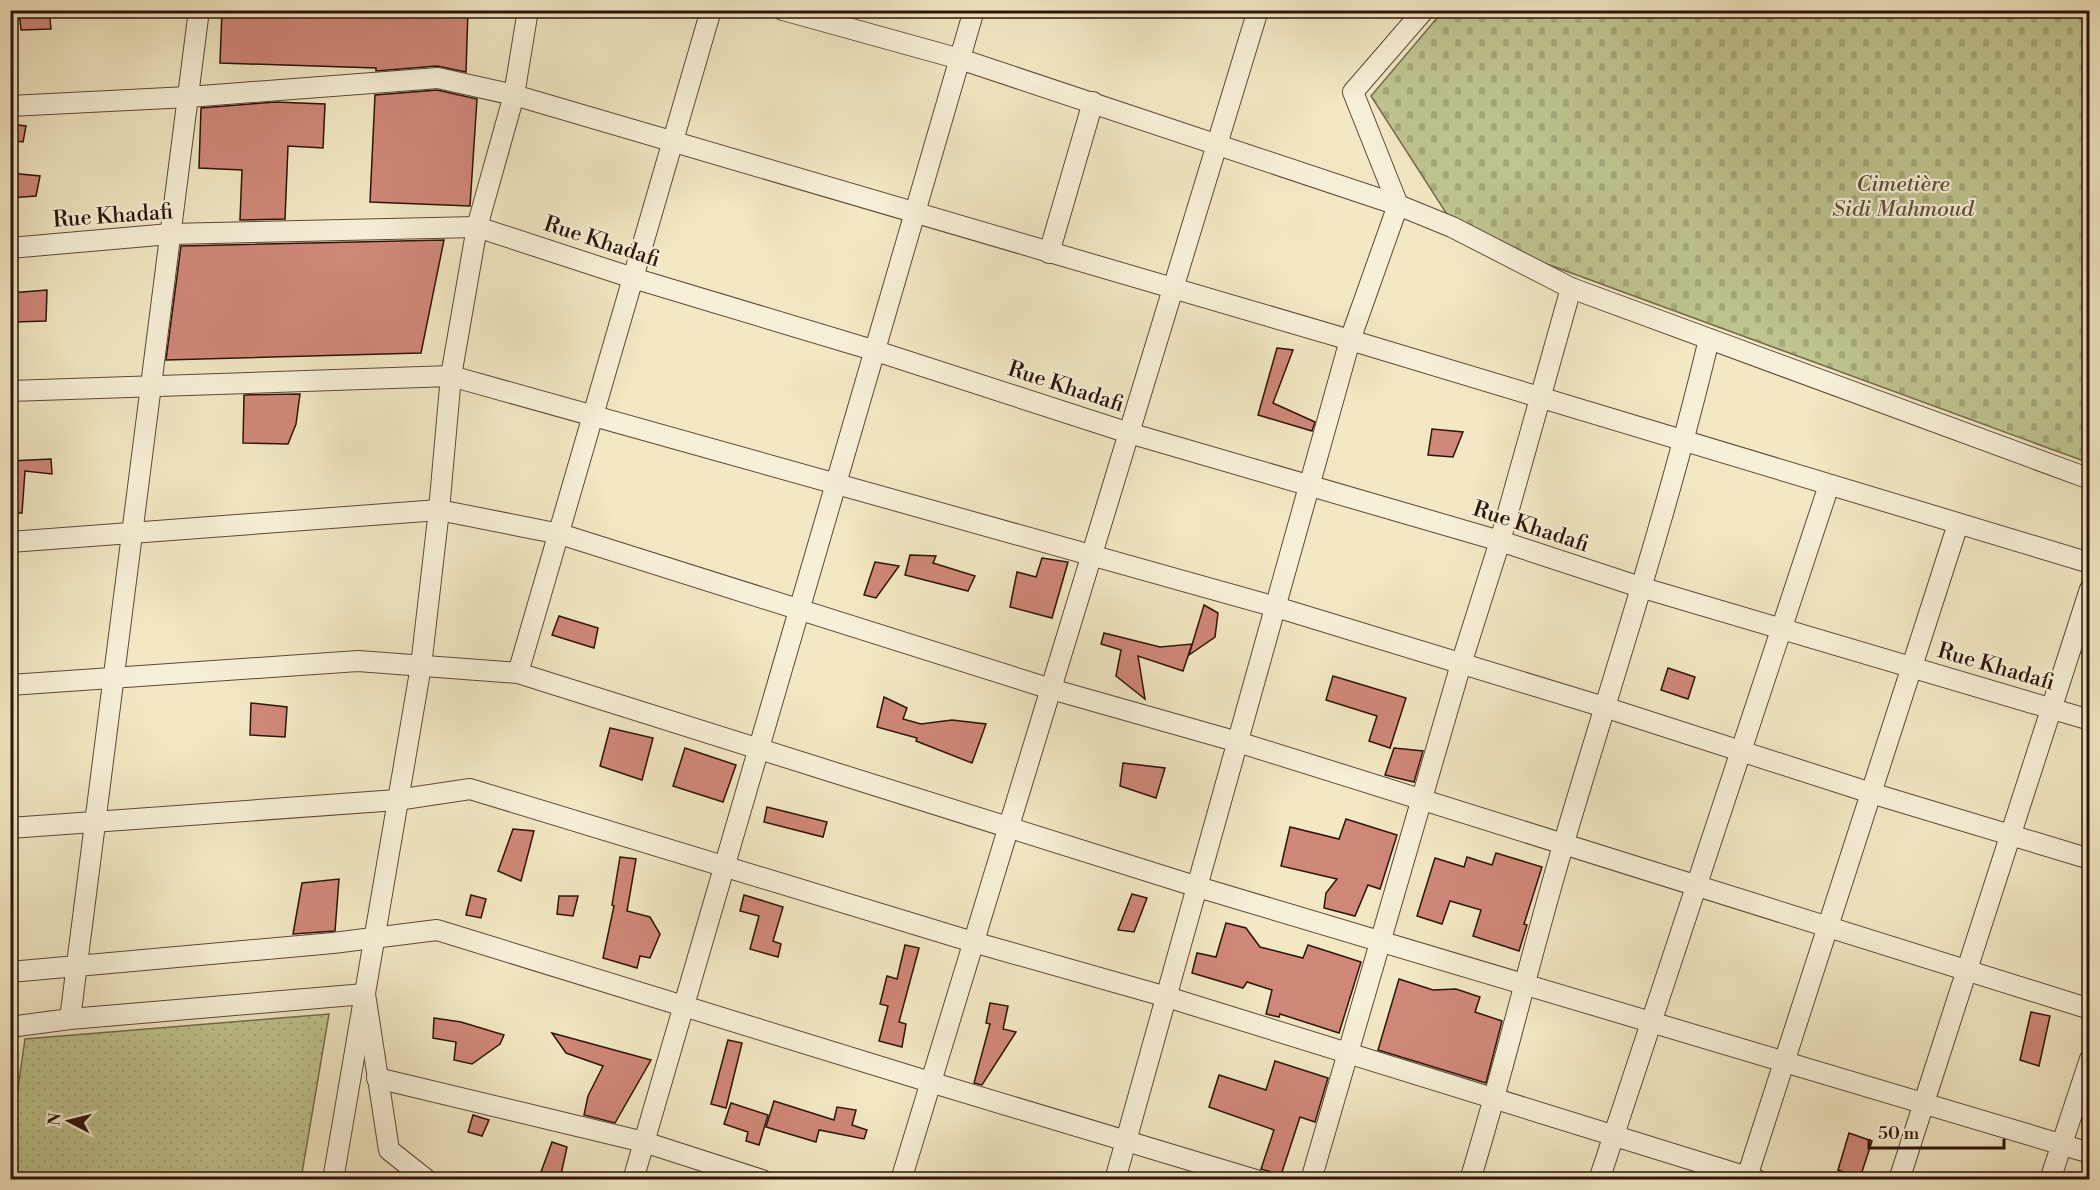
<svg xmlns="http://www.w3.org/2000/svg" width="2100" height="1190" font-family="'Libre Bodoni',serif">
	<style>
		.cemetery { fill: url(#cemetery-stones); stroke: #766c4c; stroke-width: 1.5 }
		.garden { fill: url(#garden-dots); stroke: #766c4c; stroke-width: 1.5 }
		.building { fill: #d08879; stroke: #2d1309; stroke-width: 1.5 }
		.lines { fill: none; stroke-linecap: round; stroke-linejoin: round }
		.minor-casing { stroke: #5e4838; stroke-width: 22 }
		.minor { stroke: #f7f0d8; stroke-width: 20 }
		.labels { text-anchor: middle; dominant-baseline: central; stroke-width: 4.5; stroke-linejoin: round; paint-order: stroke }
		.park-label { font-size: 22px; font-style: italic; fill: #605138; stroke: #f7f0d8 }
		.street-label { font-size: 22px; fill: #2d1309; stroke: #f7f0d8 }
	</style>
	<defs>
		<pattern id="cemetery-stones" width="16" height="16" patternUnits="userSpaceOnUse" patternTransform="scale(1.5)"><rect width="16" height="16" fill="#bfc490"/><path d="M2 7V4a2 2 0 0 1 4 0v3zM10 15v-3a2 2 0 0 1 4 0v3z" fill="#a4a87b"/></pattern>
		<pattern id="garden-dots" width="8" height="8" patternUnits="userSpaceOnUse" patternTransform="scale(1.5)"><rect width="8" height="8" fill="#bfc490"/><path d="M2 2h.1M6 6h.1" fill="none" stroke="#a4a87b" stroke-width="1.8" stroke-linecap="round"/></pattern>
	</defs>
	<rect width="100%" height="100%" fill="#f2e8c3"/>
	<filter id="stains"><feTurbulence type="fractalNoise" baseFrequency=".00333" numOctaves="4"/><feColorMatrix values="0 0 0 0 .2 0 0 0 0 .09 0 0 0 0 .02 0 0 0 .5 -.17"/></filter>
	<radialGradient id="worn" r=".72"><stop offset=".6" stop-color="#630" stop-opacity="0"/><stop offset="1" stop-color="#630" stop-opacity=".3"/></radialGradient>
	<polygon class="cemetery" points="1443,11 2089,11 2089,463 1514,252 1448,216 1371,96"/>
	<polygon class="garden" points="329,1014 301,1179 11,1179 11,1137 25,1039"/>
	<g class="building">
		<polygon points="19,10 49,10 51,29 21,30"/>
		<polygon points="222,10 468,10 466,72 437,66 376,71 376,68 220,63"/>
		<polygon points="437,90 477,99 470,206 370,202 375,95"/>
		<polygon points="275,102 325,104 323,148 288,146 285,219 240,220 242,170 199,168 201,108"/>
		<polygon points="10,124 26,126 23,142 10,140"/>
		<polygon points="10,173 40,176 36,196 10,198"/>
		<polygon points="444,240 421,353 166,360 181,246"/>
		<polygon points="47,290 46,321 14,322 10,293"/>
		<polygon points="1277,348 1293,350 1273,403 1315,422 1312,431 1258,415"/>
		<polygon points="300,394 296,424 288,444 243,443 244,395"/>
		<polygon points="1432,429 1463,432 1453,457 1428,455"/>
		<polygon points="51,459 52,474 25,471 22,513 10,513 10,461"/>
		<polygon points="910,555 936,556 933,563 975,576 968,591 905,575"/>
		<polygon points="1042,558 1068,562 1052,618 1010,607 1017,572 1036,577"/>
		<polygon points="875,562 899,566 876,598 864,595"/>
		<polygon points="1204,605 1218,613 1215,637 1189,655"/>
		<polygon points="559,616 598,628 594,648 552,635"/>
		<polygon points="1104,633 1160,647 1192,644 1183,671 1138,656 1145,699 1116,676 1121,650 1101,644"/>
		<polygon points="1668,668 1695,677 1688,699 1661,690"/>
		<polygon points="1333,676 1406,698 1390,748 1369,741 1377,716 1326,700"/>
		<polygon points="884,697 907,708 903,719 921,724 952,720 986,724 972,763 916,741 917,738 877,727"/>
		<polygon points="251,703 287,707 285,737 250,735"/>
		<polygon points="610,728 653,738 642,780 600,766"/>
		<polygon points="685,748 736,765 723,802 673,786"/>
		<polygon points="1394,748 1423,751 1414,782 1385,775"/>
		<polygon points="1123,763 1165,768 1156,798 1120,786"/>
		<polygon points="767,807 827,822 823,837 764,822"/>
		<polygon points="1346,819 1397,835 1380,889 1368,885 1355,916 1324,908 1326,893 1337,879 1281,866 1290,827 1339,839"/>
		<polygon points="513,829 534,831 521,881 498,871"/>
		<polygon points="1496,853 1542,867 1524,924 1527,925 1519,951 1473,936 1481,910 1450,901 1442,924 1417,916 1435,858 1464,867 1467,857 1492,865"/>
		<polygon points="620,857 636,859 627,911 650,917 660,934 650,958 640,956 637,968 603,958 614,906 612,905"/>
		<polygon points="339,879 335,931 293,934 302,883"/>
		<polygon points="1132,894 1147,898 1134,932 1118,930"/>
		<polygon points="471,895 486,899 481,918 466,915"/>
		<polygon points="744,895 783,907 773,941 781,944 778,957 750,949 759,916 740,911"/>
		<polygon points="559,896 578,896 573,916 557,914"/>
		<polygon points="1226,923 1246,928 1260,947 1303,958 1308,945 1361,962 1339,1033 1280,1014 1279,1017 1266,1014 1272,990 1247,982 1243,988 1192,973 1197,953 1216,957"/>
		<polygon points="905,945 919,948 899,1022 906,1024 902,1047 879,1041 888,1006 880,1004 887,976 897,979"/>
		<polygon points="1399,979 1433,990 1456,989 1480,997 1475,1012 1502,1021 1486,1083 1378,1050"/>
		<polygon points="990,1003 1008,1006 1003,1029 1016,1032 982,1085 974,1083 990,1024 986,1023"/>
		<polygon points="2031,1012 2050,1016 2039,1066 2020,1060"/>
		<polygon points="434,1018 461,1022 504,1035 500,1044 472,1064 454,1060 456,1042 433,1038"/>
		<polygon points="552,1033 651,1060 615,1123 584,1115 588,1096 603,1066 566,1053"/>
		<polygon points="728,1040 742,1043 726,1108 711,1104"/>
		<polygon points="1275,1061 1328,1078 1315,1122 1300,1117 1281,1175 1261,1169 1274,1130 1209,1107 1219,1075 1266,1090"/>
		<polygon points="774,1101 834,1120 837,1107 856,1110 852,1125 867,1130 864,1139 819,1130 816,1142 766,1127"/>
		<polygon points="731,1103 768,1115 759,1145 746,1141 748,1132 724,1124"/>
		<polygon points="473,1115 489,1120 482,1136 468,1132"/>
		<polygon points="1849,1133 1872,1141 1860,1178 1838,1170"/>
		<polygon points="552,1142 567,1147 560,1179 541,1172"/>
	</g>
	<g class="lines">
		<g class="minor-casing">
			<g id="minor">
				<polyline points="783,10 960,59 1398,205 1452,227 1571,288 2090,479"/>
				<polyline points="10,106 188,97 438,78 514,95 1350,340 2090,563"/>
				<polyline points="10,248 170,234 477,227 633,278 876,351 1129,433 1500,541 1640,587 2090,720"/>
				<polyline points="1049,253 1093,102"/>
				<polyline points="10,391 451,376 1276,607 1604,707 1871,793 2090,859"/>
				<polyline points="10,542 439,510 560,534 1051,689 1238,742 2090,1009"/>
				<polyline points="518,673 711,10"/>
				<polyline points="10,685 358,661 518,673 1198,887 2090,1153"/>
				<polyline points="10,828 397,800 470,789 973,942 1167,997 1757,1180"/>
				<polyline points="10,972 333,943 437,930 930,1082 1256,1180"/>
				<polyline points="70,1019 199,10"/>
				<polyline points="10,1027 70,1019 365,994 389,1150 427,1180"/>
				<polyline points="377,1078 644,1142 762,1180"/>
				<polyline points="333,1180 421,666 439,510 451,376 477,227 514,95 528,10"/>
				<polyline points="633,1180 974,10"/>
				<polyline points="901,1180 1258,10"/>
				<polyline points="1115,1180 1350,340 1398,205 1353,92 1424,10"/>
				<polyline points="1311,1180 1461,664 1500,541 1571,288"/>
				<path d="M1470,1180C1505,1067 1531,952 1565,839C1614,673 1669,508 1709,339"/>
				<polyline points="1599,1180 1829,485"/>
				<polyline points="1746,1180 1958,524"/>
				<polyline points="1899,1180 2090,589"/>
				<polyline points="2050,1180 2090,1059"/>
			</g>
		</g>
		<use href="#minor" class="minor"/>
	</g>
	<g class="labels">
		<g class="park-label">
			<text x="1903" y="184">Cimetière<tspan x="1903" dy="25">Sidi Mahmoud</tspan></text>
		</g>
		<g class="street-label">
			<text transform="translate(113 216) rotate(-4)">Rue Khadafi</text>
			<text transform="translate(602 242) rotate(18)">Rue Khadafi</text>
			<text transform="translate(1066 387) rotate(18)">Rue Khadafi</text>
			<text transform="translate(1531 527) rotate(18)">Rue Khadafi</text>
			<text transform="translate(1996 667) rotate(16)">Rue Khadafi</text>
		</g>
	</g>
	<rect width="2100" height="1190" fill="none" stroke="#f2e8c3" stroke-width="36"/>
	<rect x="12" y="12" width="2076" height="1166" fill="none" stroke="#2d1309" stroke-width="3"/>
	<rect x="18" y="18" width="2064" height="1154" fill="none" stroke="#2d1309" stroke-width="1.5"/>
	<g transform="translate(69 1121) rotate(277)" stroke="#f7f0d8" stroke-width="4.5" paint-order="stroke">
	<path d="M0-4.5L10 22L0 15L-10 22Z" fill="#2d1309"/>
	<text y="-9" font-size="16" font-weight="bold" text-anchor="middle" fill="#2d1309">N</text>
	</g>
	<path d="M1869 1139v9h135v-9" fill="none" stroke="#2d1309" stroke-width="3"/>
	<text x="1878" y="1139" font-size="18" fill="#2d1309" stroke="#f7f0d8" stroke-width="4.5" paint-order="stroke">50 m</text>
	<rect width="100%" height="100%" filter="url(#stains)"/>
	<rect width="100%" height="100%" fill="url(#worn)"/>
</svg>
